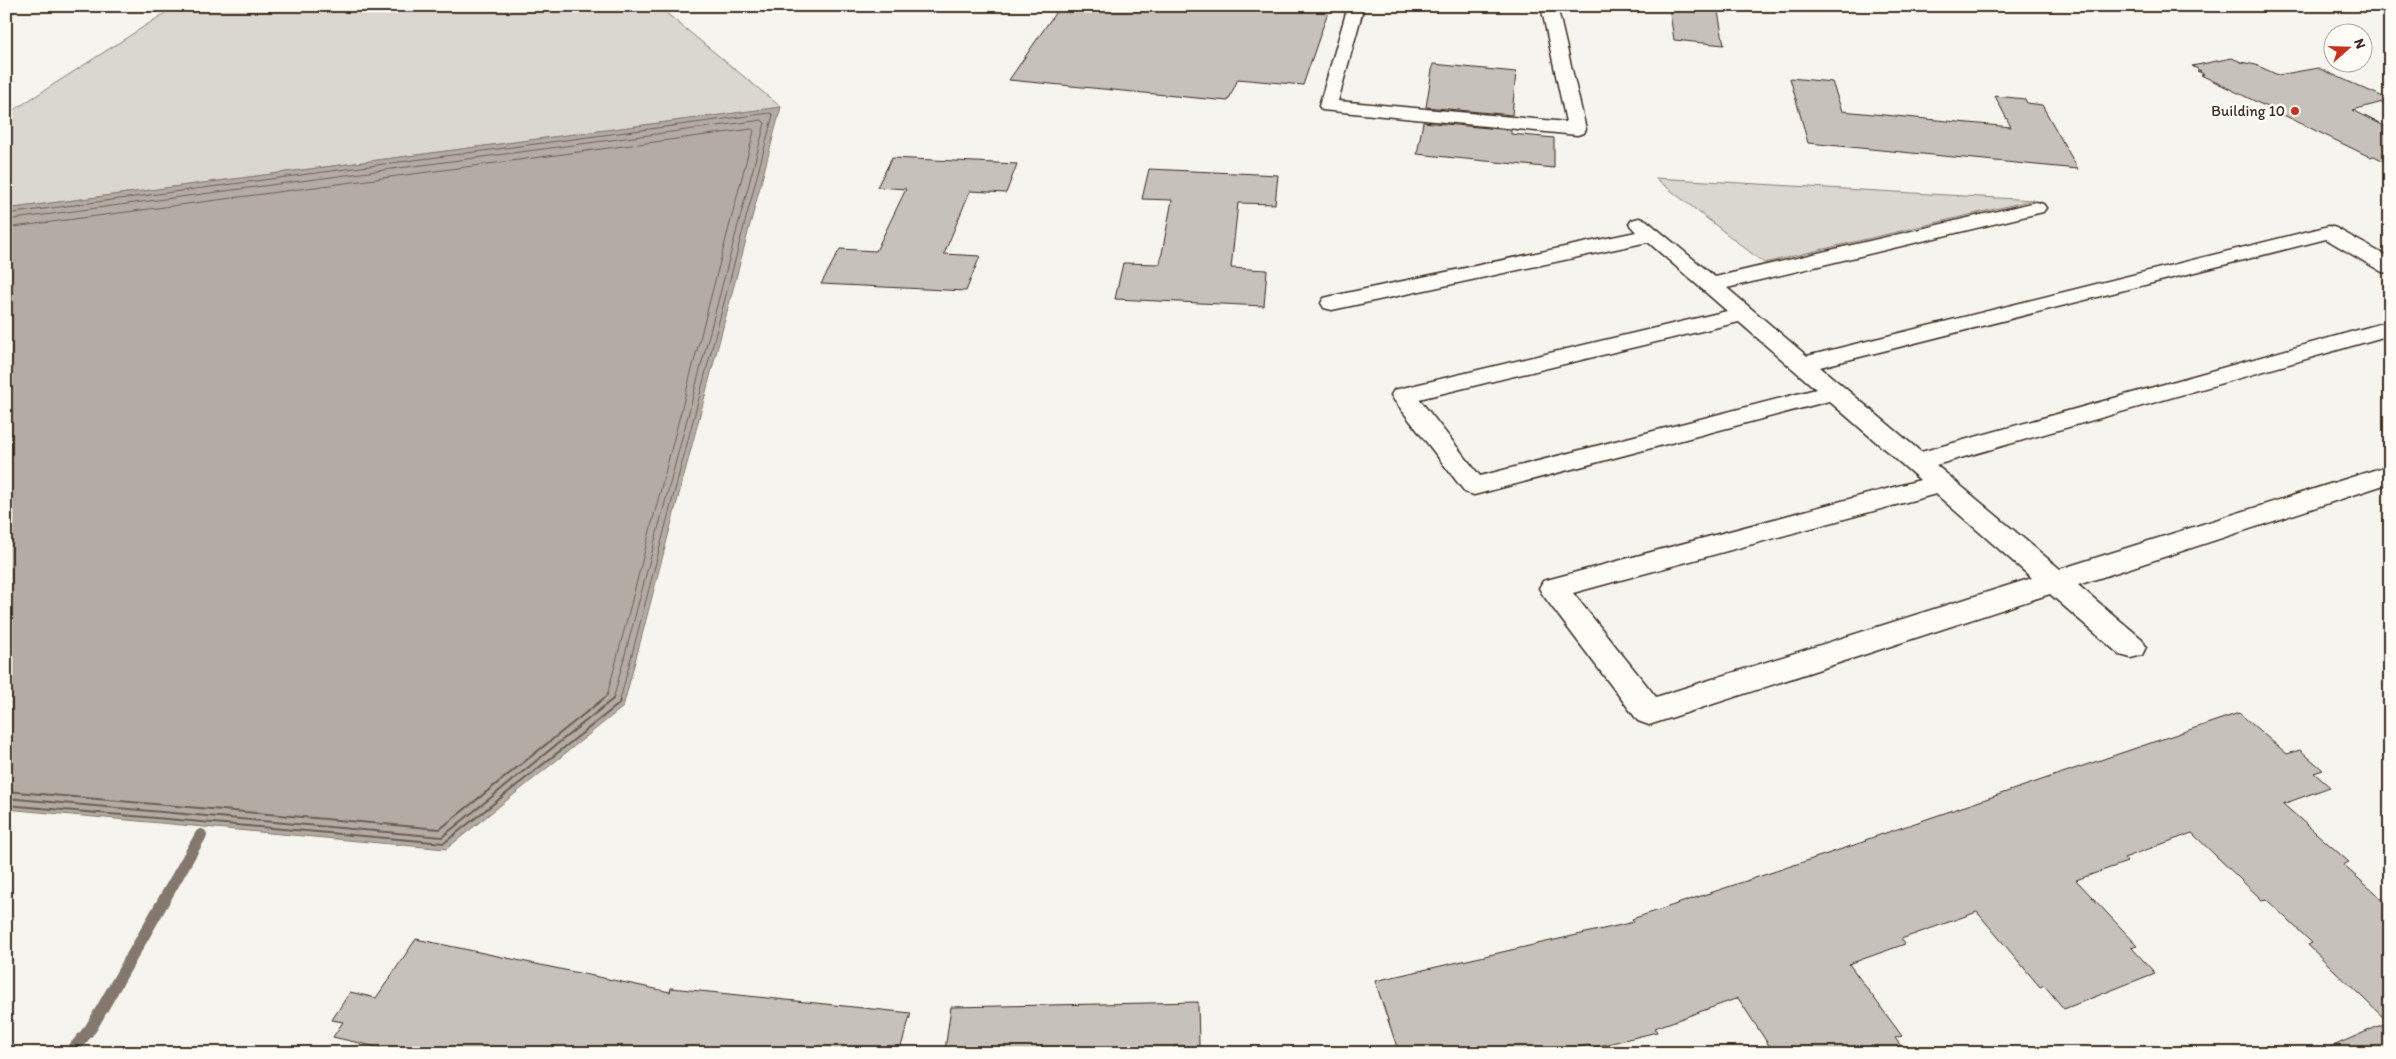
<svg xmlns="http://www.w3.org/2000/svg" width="2396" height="1059" font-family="Itim,sans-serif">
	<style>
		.green { fill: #dad6d0; stroke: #8a8077 }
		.water { fill: #b4aca4; stroke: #84786e }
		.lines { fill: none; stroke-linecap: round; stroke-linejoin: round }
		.shore-far1 { stroke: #6b5e54; stroke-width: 1 }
		.shore { stroke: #6b5e54; stroke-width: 2 }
		.stream { stroke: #84786e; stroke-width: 12 }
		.building { fill: #c7c1bb; stroke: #3b2a1e }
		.minor-casing { stroke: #3b2a1e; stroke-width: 3 }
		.minor { fill: #fdfcf7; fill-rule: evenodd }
		.poi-dot { fill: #c8321e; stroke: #fdfcf7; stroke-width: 2 }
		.labels { text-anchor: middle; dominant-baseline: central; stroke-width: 5; stroke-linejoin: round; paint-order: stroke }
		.far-poi-label { font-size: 15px; fill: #3b2a1e; stroke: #fdfcf7; text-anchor: end }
	</style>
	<rect width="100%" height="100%" fill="#f5f4ee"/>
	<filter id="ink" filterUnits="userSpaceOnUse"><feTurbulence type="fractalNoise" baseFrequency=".02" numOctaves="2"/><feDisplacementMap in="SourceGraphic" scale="10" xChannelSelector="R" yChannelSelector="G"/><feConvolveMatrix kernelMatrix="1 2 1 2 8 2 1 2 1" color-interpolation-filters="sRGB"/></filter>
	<g filter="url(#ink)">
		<g class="green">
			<polygon points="176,6 331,6 380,10 659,7 781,107 6,209 6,115"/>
			<polygon points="1655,178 2033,200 1764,263"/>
		</g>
		<polygon class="water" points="781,107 623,707 446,849 6,809 6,209"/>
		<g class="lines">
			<g class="shore-far1">
				<polyline points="6,214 770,113 773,115 620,700"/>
				<polyline points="6,220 762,120 765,123 613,700"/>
				<polyline points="6,228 752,129 754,131 607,696 602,700"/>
			</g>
			<g class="shore">
				<polyline points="6,791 440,829 603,699"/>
				<polyline points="6,798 442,837 613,699"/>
				<polyline points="6,805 444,843 619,704 620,699"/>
			</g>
			<polyline class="stream" points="70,1053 91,1028 201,835"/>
		</g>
		<g class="building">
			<polygon points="1060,6 1330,6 1303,85 1238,79 1228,101 1009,80"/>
			<polygon points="1669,6 1717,6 1724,45 1674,40"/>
			<polygon points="2232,58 2241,62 2256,65 2278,75 2318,68 2390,100 2353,110 2390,129 2390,164 2374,156 2370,157 2201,75 2204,74 2197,71 2201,71 2192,66"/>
			<polygon points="1433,64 1516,72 1512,115 1426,107"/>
			<polygon points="1790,78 1832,82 1842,111 2011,127 1995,96 2025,99 2027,103 2042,105 2078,169 1808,143"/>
			<polygon points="1423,122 1511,130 1511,134 1554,138 1554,168 1417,154"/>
			<polygon points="892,158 1017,164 1006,193 970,191 944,254 980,256 966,291 821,284 840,249 876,251 906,189 877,187"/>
			<polygon points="1149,169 1278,175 1275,204 1238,203 1231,268 1267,270 1264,306 1115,299 1123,263 1160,264 1172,200 1142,199"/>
			<polygon points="2239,713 2287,754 2300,750 2323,770 2314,773 2330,787 2283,804 2349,862 2343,865 2390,906 2390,1053 2317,1053 2388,1022 2308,945 2312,943 2266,899 2262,900 2192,833 2124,858 2127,862 2076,880 2137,945 2131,947 2155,973 2064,1009 2044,985 2040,987 1977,912 1901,939 1905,944 1849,964 1902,1036 1895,1038 1906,1053 1774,1053 1738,998 1655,1028 1657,1032 1591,1048 1589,1045 1555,1053 1399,1053 1375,981 1634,922 1632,919 1866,841 1865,840"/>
			<polygon points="416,939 670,992 671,988 911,1013 899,1053 403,1053 333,1037 343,1022 332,1020 350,992 376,998"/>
			<polygon points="1198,1002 1199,1046 1174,1046 1174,1053 970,1053 971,1050 945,1050 951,1007"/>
		</g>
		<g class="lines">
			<g class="minor-casing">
				<g id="minor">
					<polygon points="1348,6 1364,6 1338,101 1566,122 1541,6 1557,6 1586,129 1584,133 1577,135 1322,110 1319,106"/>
					<path d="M2036,202L2043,204L2046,208L2043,212L1727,288L1807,356L2329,226L2336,228L2390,258V273L2382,272L2326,239L1820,367L1921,452L2390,321V335L1936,465L2060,569L2390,465V483L2078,585L2142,639L2146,647L2142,655L2131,658L2120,655L2050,594L1649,725L1638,721L1543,595L1539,588L1543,581L1920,480L1829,401L1474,495L1465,492L1394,400L1391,395L1394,390L1727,311L1648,242L1332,310L1324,308L1321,303L1324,298L1332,296L1636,232L1629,224L1632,220L1639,218L1646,220L1715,277ZM1739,322L1816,389L1480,476L1419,399ZM1936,494L2032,578L1656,697L1573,593Z"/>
				</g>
			</g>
			<use href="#minor" class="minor"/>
		</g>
	</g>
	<circle class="poi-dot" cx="2295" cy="111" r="5"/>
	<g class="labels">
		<g class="far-poi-label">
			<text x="2285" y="111">Building 10</text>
		</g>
	</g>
	<rect width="2396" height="1059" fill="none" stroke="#fdfcf7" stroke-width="25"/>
	<rect x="12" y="12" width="2371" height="1034" fill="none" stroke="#3b2a1e" stroke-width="2" filter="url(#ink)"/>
	<g transform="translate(2348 48) rotate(70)"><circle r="24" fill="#fdfcf7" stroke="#afa8a0"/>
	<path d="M0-4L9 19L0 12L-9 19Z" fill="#c8321e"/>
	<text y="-8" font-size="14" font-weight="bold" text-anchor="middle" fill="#3b2a1e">N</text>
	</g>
</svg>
